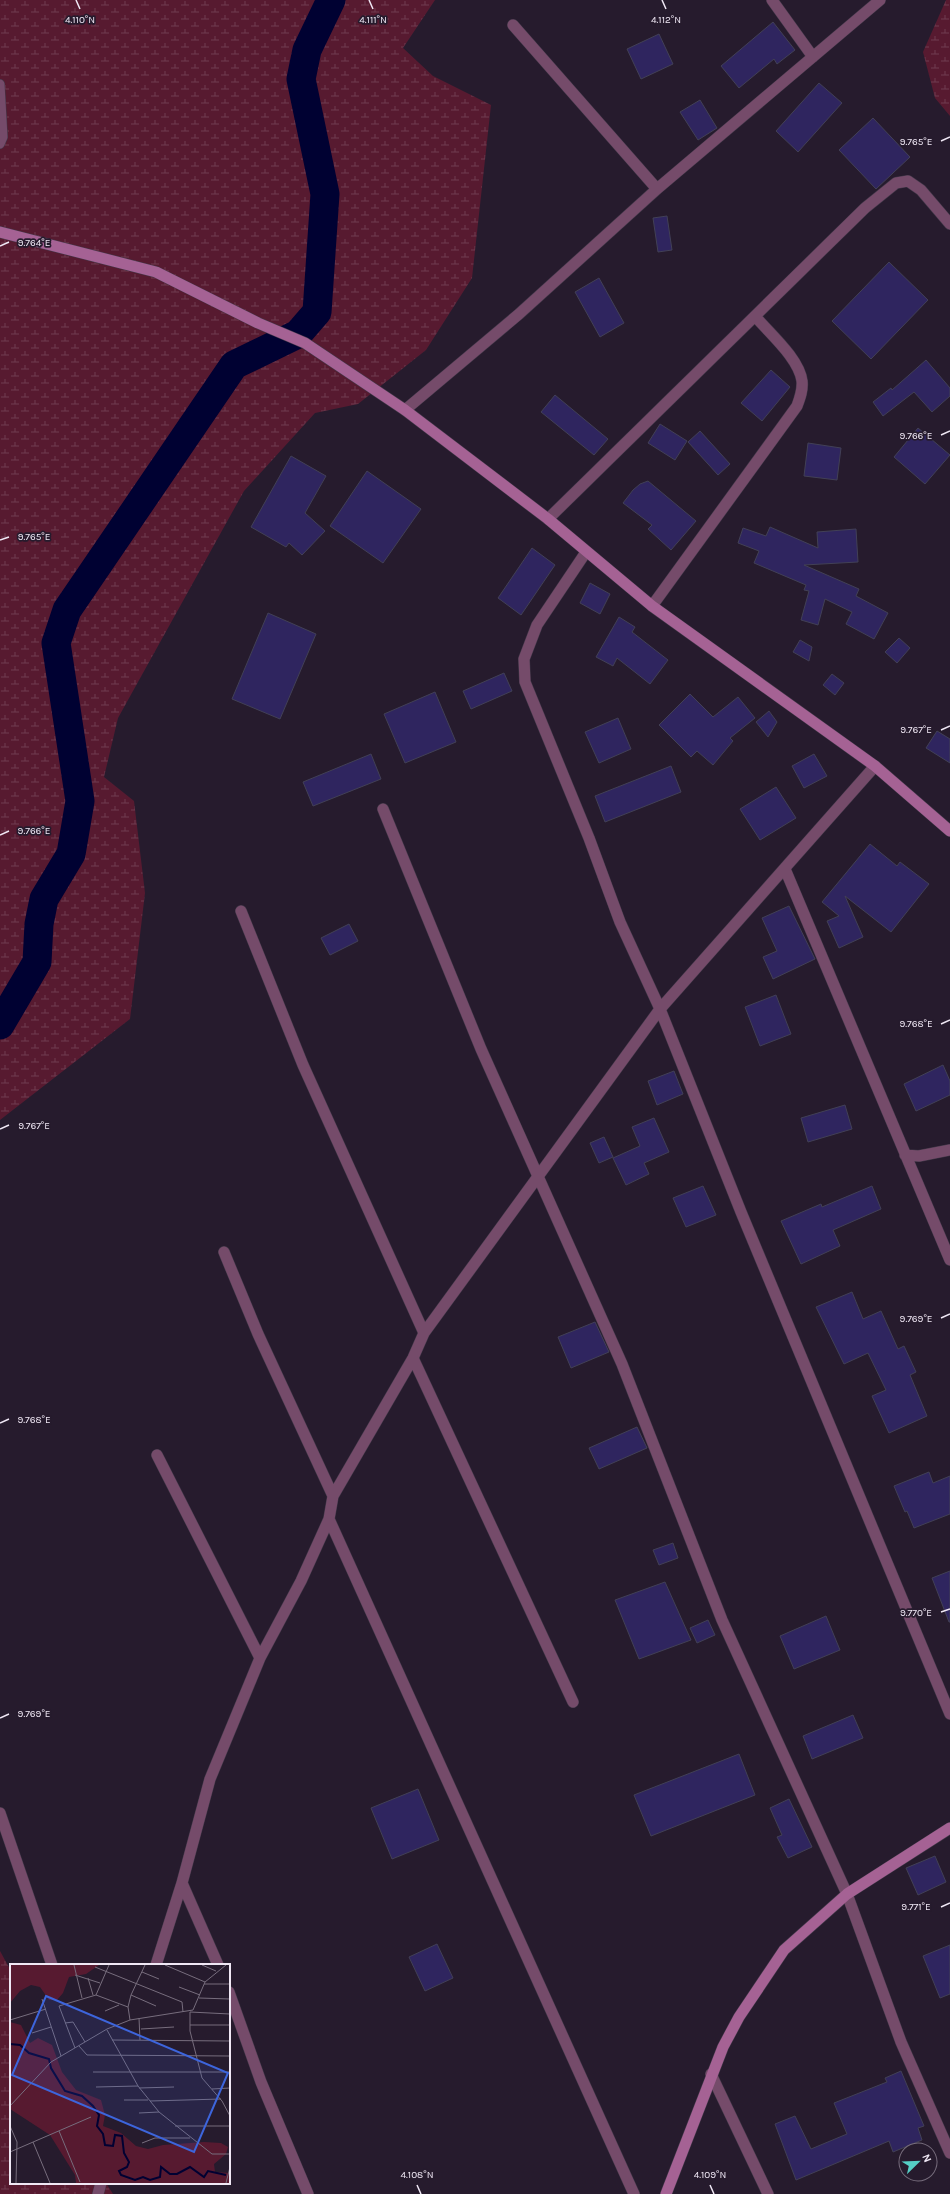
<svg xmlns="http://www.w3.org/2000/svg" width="950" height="2194" viewBox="0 0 950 2194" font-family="Karla,sans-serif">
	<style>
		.wetland { fill: url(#wetland-marsh) }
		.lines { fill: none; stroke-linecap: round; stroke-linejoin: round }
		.river { stroke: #000132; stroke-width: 29 }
		.building { fill: #2f255f; stroke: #424056 }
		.service-casing { stroke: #423849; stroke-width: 10 }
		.minor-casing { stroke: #423849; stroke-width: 12 }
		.secondary-casing { stroke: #423849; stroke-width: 12 }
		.service { stroke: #754b6a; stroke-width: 9 }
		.minor { stroke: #754b6a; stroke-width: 11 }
		.secondary { stroke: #a56294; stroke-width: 11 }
		.ticks { fill: none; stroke: #f0e8f5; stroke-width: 1.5 }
		.inset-river { fill: none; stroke: #000132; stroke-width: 2 }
		.inset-road { fill: none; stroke: #776d7d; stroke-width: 1 }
		.view { fill: #3d65dc; fill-opacity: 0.15; stroke: #3d65dc; stroke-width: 2 }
		.inset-edge { fill: none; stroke: #f0e8f5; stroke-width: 2 }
		.ticks-label { font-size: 10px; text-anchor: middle; fill: #f0e8f5; stroke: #261b2d; stroke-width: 3.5; stroke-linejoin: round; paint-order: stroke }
	</style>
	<defs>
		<pattern id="wetland-marsh" width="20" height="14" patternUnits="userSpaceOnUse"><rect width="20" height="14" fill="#571a30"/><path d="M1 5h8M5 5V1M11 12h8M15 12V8" fill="none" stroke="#6f3b4f"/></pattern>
	</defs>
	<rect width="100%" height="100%" fill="#261b2d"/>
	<path class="wetland" d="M0,0H435L403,48L433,76L491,105L472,278L426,350L358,404L315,413L244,491L118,718L104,777L134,801L145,893L130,1019L0,1120Z
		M946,0H950V116L935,98L923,52Z
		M0,1951L11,1971V2183H106L113,2194H0Z"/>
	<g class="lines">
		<path class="river" d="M0,1025L37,962L39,924L44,899L71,854L80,801L56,643L67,610L234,365L298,334L317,312L325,194L301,79L307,50L331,0"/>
	</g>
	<path class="building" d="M773,22L795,50L777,64L774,59L739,88L721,66Z
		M659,34L673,64L641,79L627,49Z
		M819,83L842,103L798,152L776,131Z
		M700,100L717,128L698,140L680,112Z
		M873,118L910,157L876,189L839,150Z
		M667,216L672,250L658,252L653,218Z
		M889,262L928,300L871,359L832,321Z
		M599,278L624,323L600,337L575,292Z
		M926,360L950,388V396L932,412L914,392L883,416L873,402L891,388L892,390Z
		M771,370L790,387L762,421L741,403Z
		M555,395L608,439L594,455L541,412Z
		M660,424L687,441L675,460L648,443Z
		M918,428L950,455L925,484L894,457Z
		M700,431L730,464L718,475L688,442Z
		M808,443L841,448L837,480L804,476Z
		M291,456L326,476L305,513L325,531L302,555L289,543L286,547L251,527Z
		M367,471L421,509L383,563L330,526Z
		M648,481L696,521L671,550L648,529L652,525L623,503L633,490L640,484Z
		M770,527L818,548L817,532L856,529L858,562L804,565L859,589L856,596L888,613L874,639L846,624L852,612L825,599L818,625L801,620L809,591L804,590L806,585L754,563L759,551L738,543L743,528L766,536Z
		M532,548L555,565L521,615L498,598Z
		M590,583L610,594L600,614L580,603Z
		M268,613L316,634L280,719L232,699Z
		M619,617L635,627L632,632L668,660L650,684L617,658L613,666L596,657Z
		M899,638L910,648L897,663L885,652Z
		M800,640L812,647L809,661L793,652Z
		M504,673L512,691L471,709L463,691Z
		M832,674L844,683L835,695L823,685Z
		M435,692L456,742L405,763L384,714Z
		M690,694L713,717L738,697L755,718L730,738L733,741L713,765L697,751L691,757L659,725Z
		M769,711L777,722L768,737L756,722Z
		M618,718L631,749L599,763L585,732Z
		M937,731L950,739V763L926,748Z
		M371,754L381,779L313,806L303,782Z
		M814,754L827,776L804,788L792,766Z
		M671,766L681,792L605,822L595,796Z
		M776,787L796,818L760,840L740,809Z
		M870,844L897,866L900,862L929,884L891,932L845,896L863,937L839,948L827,921L839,916L822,902Z
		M789,906L815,959L773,979L763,957L777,951L762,918Z
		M349,924L358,941L330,955L321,938Z
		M776,995L791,1034L760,1046L745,1007Z
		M943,1065L950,1081V1095L916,1111L904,1084Z
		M674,1071L683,1094L657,1105L648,1081Z
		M845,1105L852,1129L808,1142L801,1118Z
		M654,1118L669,1152L644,1163L649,1174L626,1185L613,1158L640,1146L632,1127Z
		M604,1137L613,1157L599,1163L590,1143Z
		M703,1186L716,1215L686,1227L673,1198Z
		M872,1186L881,1209L833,1230L840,1246L801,1264L781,1221L821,1204L822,1207Z
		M852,1292L863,1319L881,1311L898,1349L904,1346L916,1372L910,1375L927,1416L889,1433L872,1396L886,1390L868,1353L844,1364L816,1307Z
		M595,1322L609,1352L571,1368L558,1337Z
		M637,1427L647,1448L599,1469L589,1448Z
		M929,1472L933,1483L950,1476V1514L914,1528L907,1511L905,1512L894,1486Z
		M673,1543L678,1558L659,1565L653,1550Z
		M950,1571V1622H949L932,1578Z
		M665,1582L691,1640L639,1659L615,1600Z
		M826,1616L840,1650L794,1669L780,1636Z
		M708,1620L715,1635L697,1643L690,1628Z
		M853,1715L863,1738L812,1759L803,1736Z
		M739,1754L755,1795L651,1836L634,1795Z
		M418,1789L439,1840L392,1859L371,1808Z
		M789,1799L812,1847L788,1858L777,1837L782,1835L770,1808Z
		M935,1856L946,1882L918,1895L906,1868Z
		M437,1944L453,1978L425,1991L409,1957Z
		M950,1945V1994L940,1998L923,1956Z
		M901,2071L924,2126L918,2128L922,2140L893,2152L889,2141L796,2180L775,2124L795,2116L811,2149L847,2134L834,2103L887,2082L885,2078Z"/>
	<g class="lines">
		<defs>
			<path id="service" d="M0,84L3,137L0,144"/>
			<path id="minor" d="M772,0L813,57
				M513,25L657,189
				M405,410L519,314L657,189L880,0
				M548,519L865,208L896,183L908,181L921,190L950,224
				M586,552L537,625L524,659L525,682L589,838L620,922L660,1009L741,1212L950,1714
				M652,606L797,406C800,398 803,390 802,381C799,358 769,333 755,316
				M383,809L481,1049L622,1364L722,1620L847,1894L901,2042L950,2153
				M785,869L950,1260
				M241,911L303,1065L424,1333
				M905,1155L919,1156L950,1150
				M224,1252L258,1334L333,1496
				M413,1358L573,1702
				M157,1455L260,1658
				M329,1519L634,2194
				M0,1813L52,1965
				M182,1883L218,1965
				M156,1965L182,1883L210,1779L260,1658L301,1581L329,1519L333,1496L413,1358L424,1333L660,1009L875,766
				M229,1992L261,2082L308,2194
				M711,2074L768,2194
				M98,2194L101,2183"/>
			<path id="secondary" d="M0,232L156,272L258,323L305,343L405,410L548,519L652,606L875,766L950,831
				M666,2194L723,2047L739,2017L784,1950L847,1894L950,1828"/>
		</defs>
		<use href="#service" class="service-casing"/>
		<use href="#minor" class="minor-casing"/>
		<use href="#secondary" class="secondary-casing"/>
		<use href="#service" class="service"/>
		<use href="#minor" class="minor"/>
		<use href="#secondary" class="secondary"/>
	</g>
	<path class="ticks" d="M76,0L80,9M369,0L373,9M662,0L666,9M941,141L950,137M0,246L9,242M941,435L950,431M0,540L9,537M941,730L950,726M0,835L9,831M941,1024L950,1020M0,1129L9,1125M941,1318L950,1314M0,1423L9,1419M941,1612L950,1609M0,1718L9,1714M941,1907L950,1903M417,2185L421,2194M710,2185L714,2194"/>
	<g transform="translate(10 1964)">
		<rect width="220" height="220" fill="#261b2d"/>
		<path d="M0,1H89L76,10L59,13L53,29L47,36H39L30,23L21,21L10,27L0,39ZM0,58L11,61L20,79L28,74L42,81L52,108L66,126L91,136L95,151L93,162L111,169L126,182L138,185L153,181L194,178L211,179L218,183L216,190L204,200L205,208L220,209V219H66L65,211L40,171L0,145Z" fill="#571a30"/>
		<path class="inset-river" d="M0,80L10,81L19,89L39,95L41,104L55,127L72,132L83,142L89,151L87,162L93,170L95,181L103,182L105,171L112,172L114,189L119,198L117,203L109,207L111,211L125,216L133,213L140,216L150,213L151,203L160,210H167L180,203L194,213L198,207L216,211"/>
		<path class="inset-road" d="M64,1L72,34M155,1L195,18M192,1L206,7M85,3L172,38L173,48M132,8L149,15M65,11L90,19M78,14L83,31M194,20H220M169,23L190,31M86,31L99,1M121,31L146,42M189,34L220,35M32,35L51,92M95,47L109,41M180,48L220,50M180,48V67L192,114L212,137L220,152M129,54L130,76M0,56L36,45M120,56L118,43L121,31L135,1M55,59L63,58L75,78M180,61H220M131,65L164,63M97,66L128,122L149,148L202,190H220M22,69L41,63M102,76L220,77M69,82L77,91L220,92M65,84L49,42L86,31L118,43M83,108H220M86,123L128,122M129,124L164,123M202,125L220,124M114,136H138M140,137L211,135M0,142L41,98L97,65L120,56L183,46L195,18L216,1M129,149L149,148M0,162L7,178L6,219M165,162H220M49,167L70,218M23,178L40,219M132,179L145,174H180M0,188L81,153M216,219L220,203"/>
		<path class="view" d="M36,32L218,109L184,188L2,111Z"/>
		<rect width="220" height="220" class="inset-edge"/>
	</g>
	<g class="ticks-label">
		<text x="80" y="23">4.110°N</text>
		<text x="373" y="23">4.111°N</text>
		<text x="666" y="23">4.112°N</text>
		<text x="916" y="145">9.765°E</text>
		<text x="34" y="246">9.764°E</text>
		<text x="916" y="439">9.766°E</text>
		<text x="34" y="540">9.765°E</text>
		<text x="916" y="733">9.767°E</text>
		<text x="34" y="834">9.766°E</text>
		<text x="916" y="1027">9.768°E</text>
		<text x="34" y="1129">9.767°E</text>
		<text x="916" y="1322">9.769°E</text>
		<text x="34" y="1423">9.768°E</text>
		<text x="916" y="1616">9.770°E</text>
		<text x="34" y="1717">9.769°E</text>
		<text x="916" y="1910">9.771°E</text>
		<text x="417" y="2178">4.108°N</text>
		<text x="710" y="2178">4.109°N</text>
	</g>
	<g transform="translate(918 2162) rotate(67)"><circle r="19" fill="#261b2d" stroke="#776d7d"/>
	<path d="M0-3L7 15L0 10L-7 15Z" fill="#55cec5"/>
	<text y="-6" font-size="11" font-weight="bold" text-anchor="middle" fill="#f0e8f5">N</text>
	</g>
</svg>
